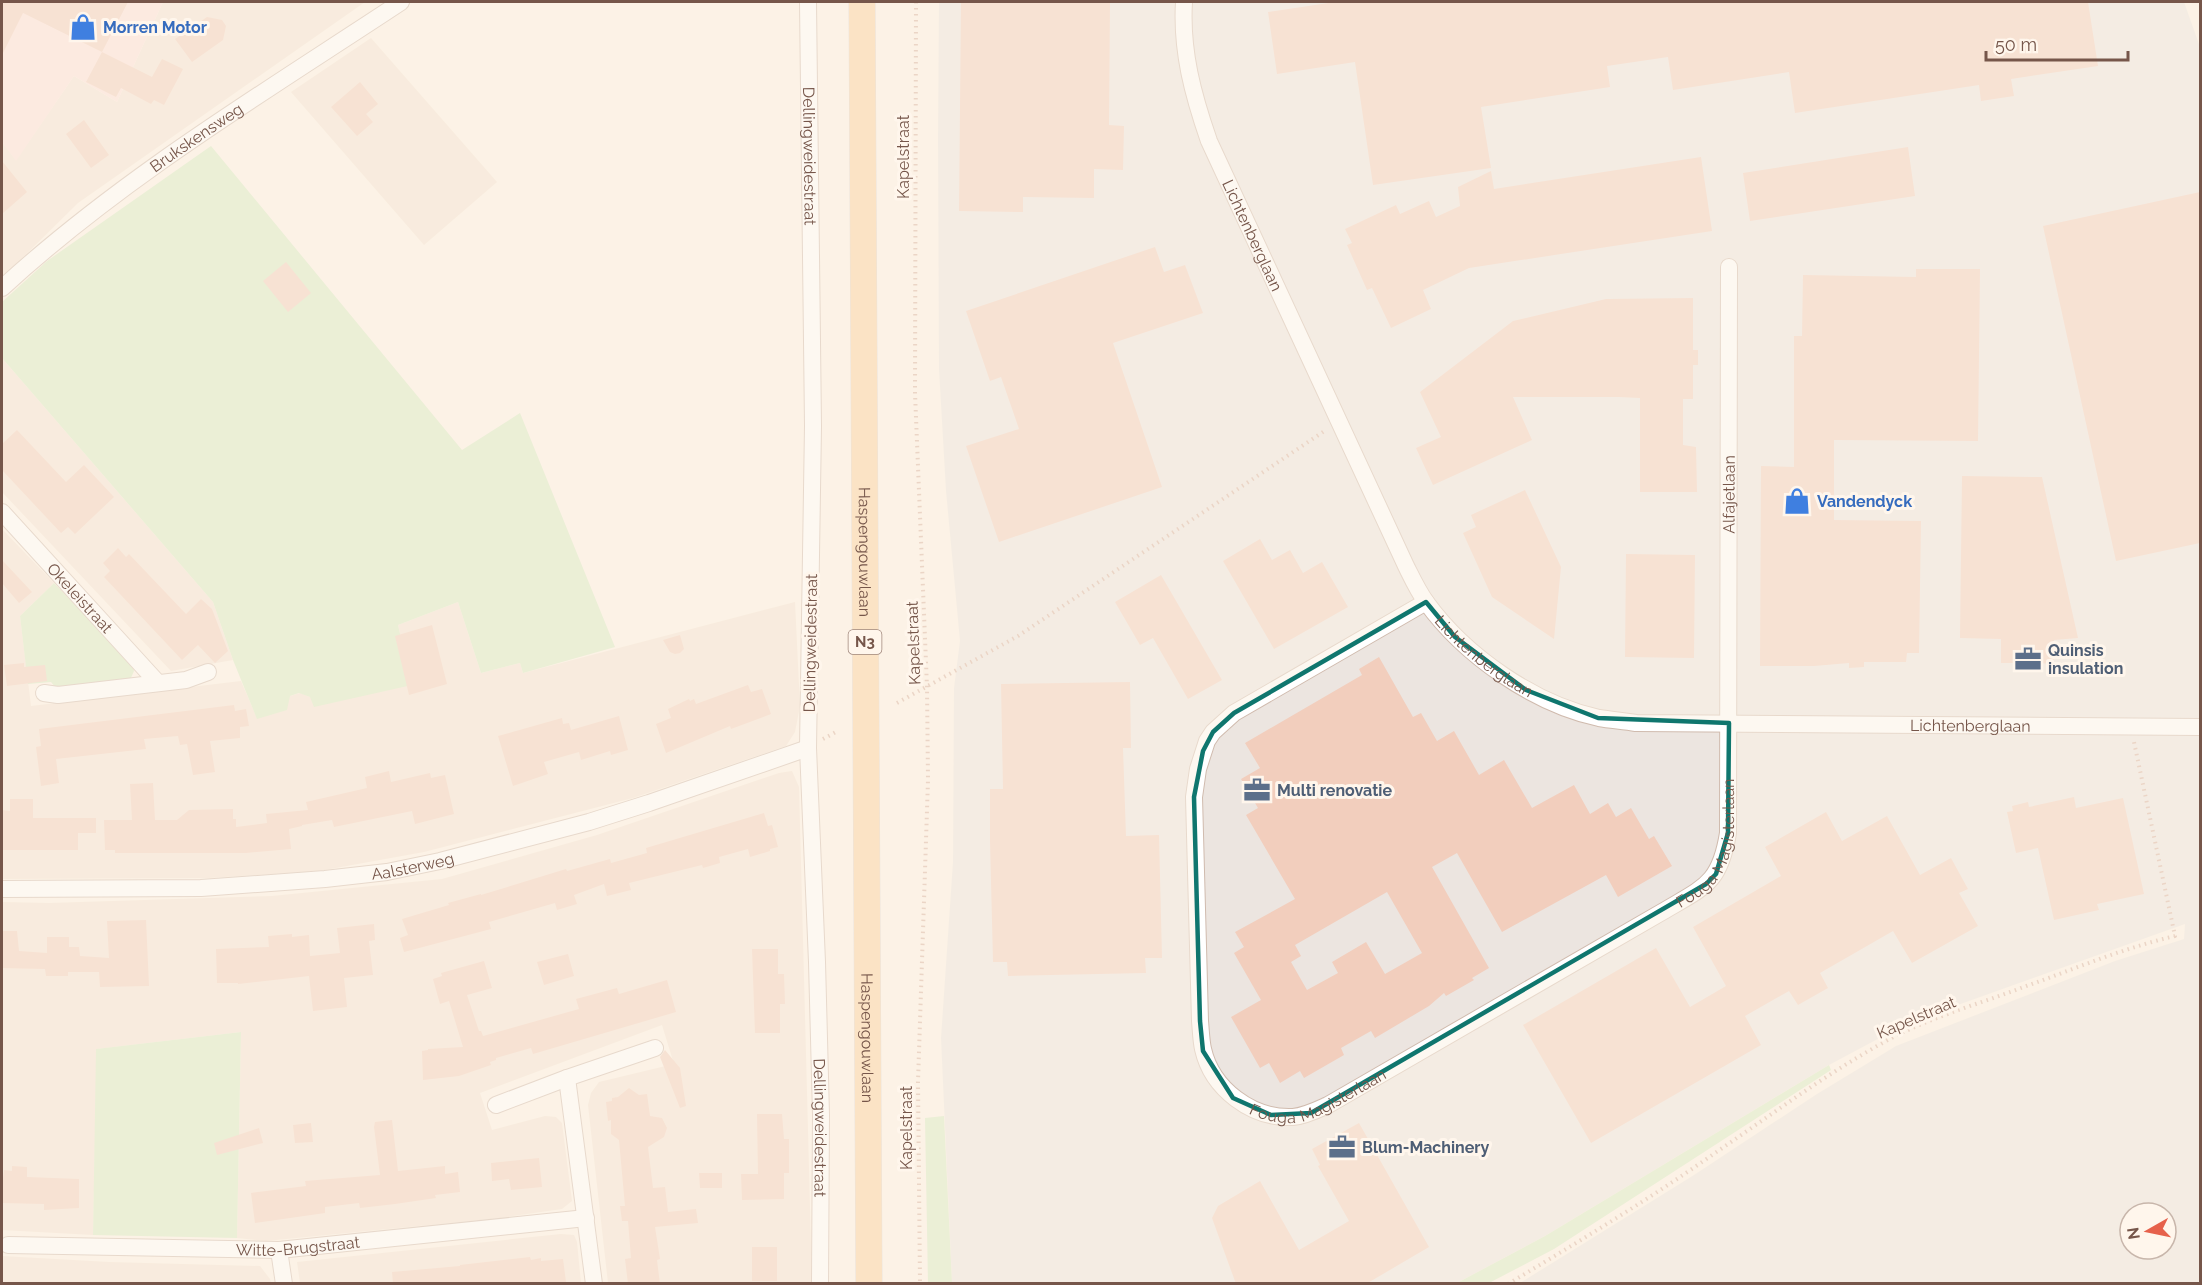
<svg xmlns="http://www.w3.org/2000/svg" width="2202" height="1285" viewBox="0 0 2202 1285" font-family="Raleway,sans-serif">
	<style>
		.residential { fill: #f4e3d4 }
		.commercial { fill: #fde1da }
		.industrial { fill: #ece5e0; fill-rule: evenodd }
		.green { fill: #d7eac4 }
		.building { fill: #f2cebd; fill-rule: evenodd }
		.lines { fill: none; stroke-linecap: round; stroke-linejoin: round }
		.street-casing { stroke: #d0bbae; stroke-width: 18 }
		.primary-casing { stroke: #d9d0cc; stroke-width: 27 }
		.path { stroke: #d7b1a0; stroke-width: 4; stroke-dasharray: 1.5 4.5; stroke-linecap: butt }
		.street { stroke: #fff; stroke-width: 16 }
		.primary { stroke: #fbd19e; stroke-width: 26 }
		.marked { fill: none; stroke: #0f766e; stroke-width: 4.5; stroke-linejoin: round }
		.labels { text-anchor: middle; stroke-width: 6; stroke-linejoin: round; paint-order: stroke }
		.shield { fill: #fff6ec; stroke: #9f867b; stroke-width: 1.5 }
		.shield-label { font-size: 15px; font-weight: bold; fill: #76564a }
		.shop-label { font-size: 16px; font-weight: bold; fill: #366cbe; stroke: #fff6ec; text-anchor: start }
		.street-label { font-size: 16px; fill: #76564a; stroke: #fff6ec }
		.service-label { font-size: 16px; font-weight: bold; fill: #4e5e75; stroke: #fff6ec; text-anchor: start }
	</style>
	<rect width="100%" height="100%" fill="#fcf2e6"/>
	<path class="residential" d="M163,2H365L78,203L2,278V142L16,160L74,76L117,102Z
		M371,38L497,182L424,245L291,92Z
		M2,358L213,602L233,660L171,671L2,492Z
		M2,529L54,583L20,616L31,706L241,681L257,718L290,696L300,693L310,697L412,685L398,625L458,602L481,673L520,663L523,673L795,602L800,706L795,732L786,746L633,798L424,852L319,871L209,878L2,879Z
		M792,771L799,787L812,1283H608L588,1105L591,1093L599,1082L674,1064L662,1025L480,1093L492,1130L545,1116L556,1117L562,1123L572,1201L562,1209L500,1218L266,1241L237,1238L241,1032L97,1049L93,1235L2,1230V902L49,903L272,896L442,879L597,835L779,773Z
		M561,1234L574,1235L577,1242L581,1283H300L297,1262Z
		M2,1256L109,1262L260,1266L270,1279L271,1283H2Z"/>
	<path class="commercial" d="M2,2H163L117,102L74,76L16,161L2,142Z"/>
	<path class="industrial" d="M939,2H2184L2200,47V1283H1520L1694,1175L1817,1094L1896,1046L2115,961L2184,939L2185,924L1941,1011L1889,1033L1829,1065L1545,1236L1457,1283H952L941,1038L953,862L954,688L960,641L946,491L939,369L938,138ZM2130,1213H2166V1249H2130Z"/>
	<path class="green" d="M211,146L462,450L520,413L615,647L523,673L520,663L481,673L458,602L398,625L412,685L314,707L310,697L299,693L290,696L287,710L257,719L233,660L213,602L2,358V302L47,261Z
		M54,583L132,664L134,671L130,680L57,689L51,682L28,684L20,616Z
		M241,1032L237,1238L93,1235L96,1049Z
		M1829,1065L1831,1070L1554,1249L1489,1283H1457L1545,1236Z
		M944,1116L952,1283H928L925,1118Z"/>
	<path class="building" d="M2,2H128L102,52L23,13L2,55Z
		M961,2H1110L1109,125L1124,126L1123,170L1094,169V198L1023,197V212L959,211Z
		M1335,2H2088L2098,66L2011,79L2014,96L1981,101L1979,85L1795,113L1789,72L1673,90L1668,57L1607,66L1610,87L1481,107L1491,168L1373,185L1355,62L1277,74L1268,12Z
		M207,17L222,20L226,26L223,40L192,62L175,39Z
		M102,52L152,77L162,59L183,69L164,105L154,100L151,104L121,88L116,97L86,82Z
		M360,82L378,104L366,114L373,122L357,136L331,107Z
		M84,120L109,155L91,168L66,134Z
		M1908,147L1915,196L1750,221L1743,173Z
		M1701,157L1712,231L1469,268L1423,290L1431,309L1391,328L1372,288L1367,290L1347,245L1352,243L1345,229L1396,205L1400,214L1429,201L1436,217L1460,206L1458,187L1491,171L1494,189Z
		M2,161L27,192L2,214Z
		M2200,192V543L2116,561L2043,226Z
		M1155,247L1164,272L1185,265L1203,313L1113,343L1162,487L999,542L966,446L1019,429L1001,377L990,381L966,311Z
		M286,262L311,293L288,312L263,281Z
		M1916,269H1980L1978,441L1834,440V520L1921,521L1919,653H1907L1906,662H1864V667L1849,668V663L1814,666H1760L1761,466L1794,467V336H1802L1803,275L1916,277Z
		M1693,298V350H1698V365H1693V399H1683V445L1696,447L1697,492H1640V398L1619,397H1513L1532,440L1433,485L1416,448L1441,437L1420,392L1513,321L1606,299Z
		M17,430L66,482L84,465L114,497L75,534L68,527L61,533L2,470V444Z
		M1962,476L2042,477L2078,638L2054,640V664L2037,663V668L2019,667V663H2001V639L1960,638Z
		M1525,490L1561,567L1554,639L1492,597L1463,533L1476,527L1471,515Z
		M1260,539L1272,560L1290,550L1303,573L1322,562L1348,607L1274,649L1223,561Z
		M118,548L126,557L129,554L186,614L201,599L212,609L228,651L215,663L198,645L182,660L104,577L110,571L103,563Z
		M1626,554L1695,555L1694,658L1625,657Z
		M2,560L32,592L19,603L2,583Z
		M1161,575L1222,680L1188,699L1153,638L1140,645L1115,602Z
		M432,625L447,684L409,695L395,636Z
		M680,635L684,649L680,653L675,654L670,652L663,640Z
		M1379,657L1413,717L1421,713L1437,741L1454,731L1479,775L1504,760L1532,808L1574,785L1590,814L1608,803L1616,817L1631,808L1649,839L1654,836L1672,866L1618,897L1606,875L1502,932L1457,853L1432,867L1489,968L1472,978L1474,980L1446,996L1444,993L1429,1006L1375,1038L1371,1031L1341,1048L1344,1055L1304,1078L1300,1071L1280,1083L1269,1063L1260,1068L1231,1017L1261,1000L1234,953L1244,947L1235,932L1295,899L1246,815L1258,808L1241,779L1260,768L1245,743L1362,675L1359,669ZM1387,892L1422,953L1385,974L1366,942L1332,962L1338,973L1307,990L1291,962L1301,956L1295,945Z
		M24,663V667L45,665L47,681L7,686L4,665Z
		M1130,682L1131,748H1123L1126,836L1159,835L1162,958H1145L1146,973L1008,976L1007,962H993L990,841V789H1003L1001,684Z
		M748,685L751,692L762,689L771,714L731,729L730,726L666,753L656,724L671,718L668,709L689,699L690,701L694,699L696,704Z
		M234,705L235,711L246,709L249,726L240,727V738L210,741L215,772L193,775L187,744L180,745L178,736L144,739L146,749L56,759L59,783L41,786L36,747L41,746L39,729Z
		M619,716L628,750L611,755L610,751L581,760L579,752L544,762L548,774L513,786L498,736L562,718L563,724L569,723L571,730Z
		M389,771L391,782L430,773L431,778L445,775L454,814L415,824L412,811L334,827L332,820L302,825V826L289,829L291,849L246,853H115V850H105L104,820H132L130,784L153,783L155,820H177L189,810L233,809V819H236V827L267,823L266,814L308,810L306,802L367,788L365,777Z
		M2074,797L2076,808L2123,798L2144,894L2097,904L2099,910L2054,920L2038,848L2016,853L2007,812L2013,811L2012,806L2028,802L2029,807Z
		M10,799H33V818H96V833H78V850H2V810L10,811Z
		M1826,812L1842,841L1887,816L1920,875L1951,858L1968,889L1959,893L1978,926L1912,963L1893,931L1820,973L1828,988L1798,1005L1789,991L1745,1016L1761,1045L1591,1143L1523,1025L1656,948L1690,1007L1726,986L1693,927L1781,876L1765,847Z
		M764,813L768,826L772,825L778,847L770,849V851L750,857L748,849L719,857L720,863L703,868L702,865L629,883L631,890L607,896L604,884L574,895L577,904L557,910L555,903L489,922L491,929L404,952L400,938L408,935L402,919L449,905L448,903L481,894V895L566,869L567,871L610,859L611,863L647,853L646,848Z
		M146,920L149,986L100,987L99,972H68V976H46L45,969L2,968V931H17L19,951L47,953V937H69V947H79L80,956L109,958L107,921Z
		M374,924L375,940L369,941L373,975L344,978L347,1007L313,1011L309,976L238,984V983H217L216,949L269,947L268,936L292,934V937L309,935L310,956L340,953L337,928Z
		M752,949H778V974H784L785,1004H780V1033H755Z
		M568,954L574,976L544,985L537,962Z
		M484,961L492,988L467,995L479,1031H481L483,1036L579,1009L576,999L617,988L619,994L667,980L676,1012L533,1054L531,1048L496,1058V1060L490,1062L491,1065L459,1076L423,1080L422,1051L428,1050V1049L463,1047L449,1001L440,1004L433,979L442,976L441,973Z
		M665,1050L680,1068L686,1106L680,1108L660,1057Z
		M629,1088L639,1095L647,1094L650,1116L662,1118L667,1128L664,1137L648,1147L653,1188L665,1187L668,1212L696,1209L698,1223L655,1227L660,1259L657,1260L660,1284H628L625,1259L631,1258L628,1221H622L620,1206H625L619,1140L611,1134V1120L608,1121L606,1102L612,1101V1098L618,1097Z
		M757,1114H782L784,1139H789V1173H784V1199L742,1200L741,1174H758Z
		M392,1120L398,1171L445,1166V1174L458,1172L460,1192L435,1195L436,1198L395,1204L360,1208L359,1203L325,1207V1213L255,1223L251,1193L306,1186L305,1181L380,1175L374,1127L375,1122Z
		M311,1123L313,1142L295,1143L293,1125Z
		M1359,1123L1429,1247L1366,1284H1236L1212,1218L1218,1206L1260,1181L1299,1250L1349,1221L1318,1166L1320,1165L1312,1149Z
		M259,1128L263,1143L217,1155L214,1143Z
		M539,1158L542,1187L511,1190L509,1179L492,1181L491,1163Z
		M12,1166L27,1167V1177L79,1179V1208L44,1210V1204L2,1203V1178H3L4,1170L12,1171Z
		M699,1173H722V1188H700Z
		M752,1247H777V1281H752Z
		M530,1257L531,1260L541,1258V1261L563,1259L566,1282L393,1284L392,1272L460,1266V1265Z"/>
	<g class="lines">
		<defs>
			<g id="street">
				<path id="s1" d="M808,2L813,426L808,748L817,962L821,1115L820,1284"/>
				<path id="s2" d="M1184,2C1181,51 1193,95 1209,141L1406,566C1412,578 1418,591 1426,602C1465,656 1534,704 1599,718C1611,720 1624,721 1636,723L2200,727"/>
				<path id="s3" d="M2,288C123,177 265,92 401,2"/>
				<path id="s4" d="M2,512L158,683"/>
				<path id="s5" d="M1426,602L1234,713L1213,732L1207,741L1198,769L1194,797L1200,1021C1201,1031 1201,1040 1203,1049C1212,1089 1252,1119 1293,1117C1305,1116 1317,1110 1328,1105L1662,912C1704,887 1720,884 1728,833L1729,267"/>
				<path d="M44,693L58,695L186,680L208,672"/>
				<path id="s6" d="M2,889L201,888L325,879L387,872L440,861L589,822L649,803L808,748"/>
				<path d="M567,1078L594,1284"/>
				<path d="M496,1105L567,1078L655,1048"/>
				<path id="s7" d="M8,1245L279,1250L586,1218"/>
				<path d="M279,1250L284,1284"/>
			</g>
			<g id="primary">
				<path id="s8" d="M862,2L869,1284"/>
			</g>
		</defs>
		<use href="#street" class="street-casing"/>
		<use href="#primary" class="primary-casing"/>
		<path class="path" d="M916,2L915,393L927,687L928,780L918,1082L920,1284
			M897,703L1018,636L1326,430
			M823,739L836,732
			M1508,1284C1578,1242 1648,1200 1715,1153C1771,1115 1826,1074 1886,1041C1928,1018 1976,1005 2021,988C2072,970 2123,948 2175,936L2134,742"/>
		<use href="#street" class="street"/>
		<use href="#primary" class="primary"/>
	</g>
	<path d="M0 0H2202V1285H0ZM1426,602L1455,637L1526,690L1598,718L1729,723L1728,833L1716,874L1706,884L1311,1113L1271,1115L1233,1098L1203,1051L1200,1021L1194,797L1203,751L1213,732L1234,713Z" fill="#fcf2e6" fill-opacity=".55" fill-rule="evenodd"/>
	<path class="marked" d="M1426,602L1455,637L1526,690L1598,718L1729,723L1728,833L1716,874L1706,884L1311,1113L1271,1115L1233,1098L1203,1051L1200,1021L1194,797L1203,751L1213,732L1234,713Z"/>
	<defs>
		<symbol id="shop-bare" viewBox="-9 -9 18 18"><path d="M-5-2.5h2.3a2.7 3.5 0 0 1 5.4 0H5L5.5 6h-11ZM-1.5-2.5h3a1.5 2.3 0 0 0-3 0Z" fill="#3f7fe0" stroke="#fff6ec" stroke-width="2.5" paint-order="stroke"/></symbol>
		<symbol id="office-bare" viewBox="-9 -9 18 18"><path d="M-6-3h4V-5.5h4V-3h4V5H-6ZM-1-4.5V-3h2v-1.5ZM-6 0V1H6V0Z" fill="#5c6f8a" stroke="#fff6ec" stroke-width="2.5" paint-order="stroke"/></symbol>
	</defs>
	<g fill-rule="evenodd">
		<use href="#shop-bare" x="64" y="8" width="38" height="38"/>
		<use href="#shop-bare" x="1778" y="482" width="38" height="38"/>
		<use href="#office-bare" x="2009" y="640" width="38" height="38"/>
		<use href="#office-bare" x="1238" y="771" width="38" height="38"/>
		<use href="#office-bare" x="1323" y="1128" width="38" height="38"/>
	</g>
	<g class="labels">
		<rect class="shield" x="848.5" y="630" width="33" height="24" rx="4.5"/>
		<g class="shield-label">
			<text x="865" y="647">N3</text>
		</g>
		<g class="shop-label">
			<text x="103" y="33">Morren Motor</text>
			<text x="1817" y="507">Vandendyck</text>
		</g>
		<g class="street-label">
			<text dy="6" stroke="none"><textPath href="#s3" startOffset="246">Brukskensweg</textPath></text>
			<text dy="6" stroke="none"><textPath href="#s1" startOffset="154">Dellingweidestraat</textPath></text>
			<text transform="translate(903 157) rotate(-90)" y="6">Kapelstraat</text>
			<text dy="6" stroke="none"><textPath href="#s2" startOffset="246">Lichtenberglaan</textPath></text>
			<text dy="6" stroke="none"><textPath href="#s5" startOffset="1563">Alfajetlaan</textPath></text>
			<text dy="6" stroke="none"><textPath href="#s8" startOffset="550">Haspengouwlaan</textPath></text>
			<text dy="6" stroke="none"><textPath href="#s4" startOffset="116">Okeleistraat</textPath></text>
			<text transform="translate(810 643) rotate(-89)" y="6">Dellingweidestraat</text>
			<text transform="translate(913 643) rotate(-92)" y="6">Kapelstraat</text>
			<text dy="6" stroke="none"><textPath href="#s2" startOffset="732">Lichtenberglaan</textPath></text>
			<text dy="6" stroke="none"><textPath href="#s2" startOffset="1236">Lichtenberglaan</textPath></text>
			<text dy="6" stroke="none"><textPath href="#s5" startOffset="1206">Fouga Magisterlaan</textPath></text>
			<text dy="6" stroke="none"><textPath href="#s6" startOffset="412">Aalsterweg</textPath></text>
			<text transform="translate(1916 1017) rotate(-23)" y="6">Kapelstraat</text>
			<text dy="6" stroke="none"><textPath href="#s8" startOffset="1036">Haspengouwlaan</textPath></text>
			<text dy="6" stroke="none"><textPath href="#s5" startOffset="722">Fouga Magisterlaan</textPath></text>
			<text dy="6" stroke="none"><textPath href="#s1" startOffset="1126">Dellingweidestraat</textPath></text>
			<text transform="translate(906 1128) rotate(-90)" y="6">Kapelstraat</text>
			<text dy="6" stroke="none"><textPath href="#s7" startOffset="290">Witte-Brugstraat</textPath></text>
		</g>
		<g class="service-label">
			<text x="2048" y="656">Quinsis<tspan x="2048" dy="18">insulation</tspan></text>
			<text x="1277" y="796">Multi renovatie</text>
			<text x="1362" y="1153">Blum-Machinery</text>
		</g>
	</g>
	<rect width="2202" height="1285" fill="none" stroke="#76564a" stroke-width="6"/>
	<g transform="translate(2148 1231) rotate(261)"><circle r="28" fill="#fff6ec" stroke="#c8b6ab" stroke-width="1.5"/>
	<path d="M0-4.5L10 22L0 15L-10 22Z" fill="#e6614b"/>
	<text y="-9" font-size="16" font-weight="bold" text-anchor="middle" fill="#76564a">N</text>
	</g>
	<path d="M1986 51v9h142v-9" fill="none" stroke="#76564a" stroke-width="3"/>
	<text x="1995" y="51" font-size="18" fill="#76564a" stroke="#fff6ec" stroke-width="4.5" paint-order="stroke">50 m</text>
</svg>
